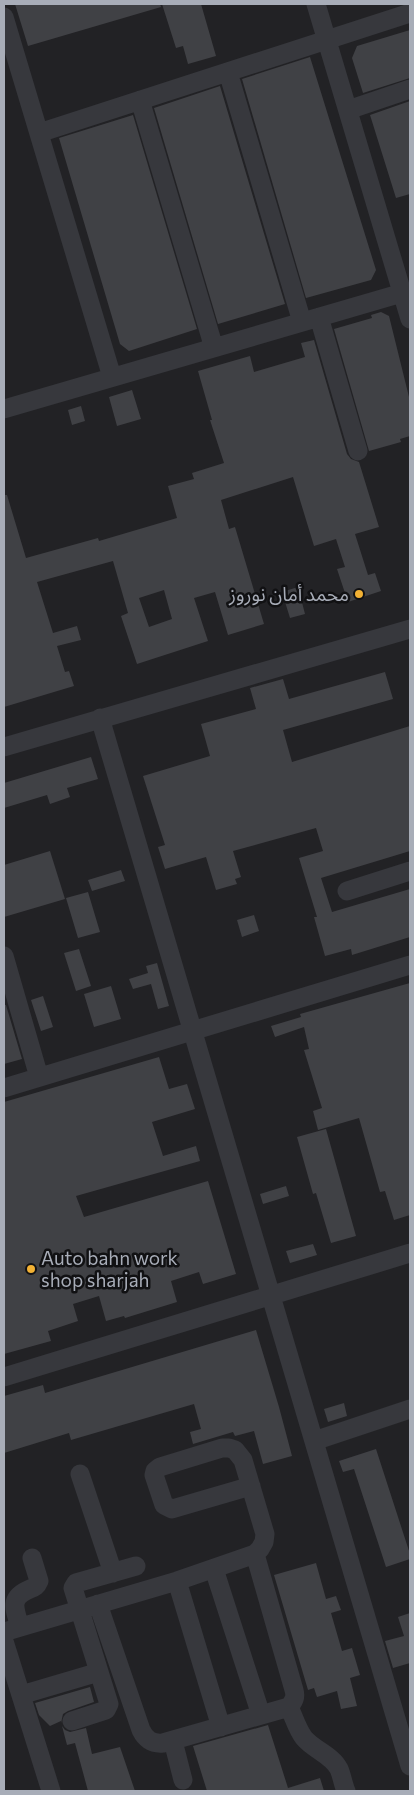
<svg xmlns="http://www.w3.org/2000/svg" width="414" height="1795" viewBox="0 0 414 1795" font-family="Commissioner,'Noto Sans Arabic',sans-serif">
	<style>
		.built { fill: #222225 }
		.building { fill: #404145; fill-rule: evenodd }
		.lines { fill: none; stroke-linecap: round; stroke-linejoin: round }
		.minor { stroke: #37383d; stroke-width: 19 }
		.poi-dot { fill: #f2b134; stroke: #111113; stroke-width: 2 }
		.labels { text-anchor: middle; stroke-width: 5; stroke-linejoin: round; paint-order: stroke }
		.poi-label { font-size: 19px; fill: #a8adb8; stroke: #111113; text-anchor: end }
	</style>
	<rect width="100%" height="100%" fill="#161618"/>
	<path class="built" d="M4,4H410V1791H4Z"/>
	<path class="building" d="M15,4H160L161,7L28,46Z
		M162,4H201L216,56L188,64L183,46L176,48Z
		M410,30V78L363,93L352,58L357,46Z
		M310,57L376,270L371,280L306,298L242,79Z
		M220,86L285,304L218,324L154,108Z
		M410,101V194L396,198L370,115Z
		M133,115L197,329L129,351L120,344L59,138Z
		M381,312L389,316L410,401V436L400,439L401,442L369,451L334,329L372,318L371,315Z
		M314,340L347,454L351,459L359,462L379,527L355,534L368,575L375,573L381,591L348,602L337,569L345,567L336,539L314,546L293,477L221,500L229,529L235,527L264,624L228,635L215,592L194,598L208,641L137,664L121,616L128,613L113,561L37,582L53,633L77,626L81,640L57,646L65,672L69,671L74,686L4,707V495H7L26,558L98,538L99,541L177,518L168,486L194,479L192,473L224,463L210,420H212L198,371L250,356L254,372L305,357L301,343ZM164,590L172,619L149,627L139,598Z
		M132,390L141,419L117,426L109,397Z
		M81,406L85,421L72,425L68,410Z
		M298,587L305,614L290,618L282,592Z
		M385,672L393,699L283,730L292,762L410,726V851L321,878L332,912L410,889V937L352,955L351,949L325,956L314,917H317L299,858L323,851L316,828L233,851L241,877L235,879L237,884L216,890L206,857L165,869L158,847L165,845L143,776L210,756L201,724L256,709L250,688L283,679L289,699Z
		M91,757L98,779L67,788L70,797L50,804L47,795L4,808V783Z
		M50,851L65,899L4,917V865Z
		M121,870L125,881L92,891L88,880Z
		M88,892L100,932L78,938L66,898Z
		M254,915L259,931L242,937L237,920Z
		M79,949L91,986L76,991L64,953Z
		M157,963L169,1006L158,1009L151,984L133,989L129,979L148,973L146,966Z
		M410,983V1215L394,1220L385,1191L380,1192L359,1118L318,1130L313,1111L322,1108L304,1050L309,1049L304,1027L275,1037L271,1026L301,1017L300,1014Z
		M111,986L121,1019L94,1027L84,994Z
		M43,996L53,1027L41,1031L31,1000Z
		M4,1005H6L22,1059L4,1064Z
		M159,1057L169,1089L187,1084L195,1109L152,1122L163,1156L196,1146L200,1161L76,1196L84,1217L208,1181L236,1274L203,1284L199,1272L171,1281L177,1302L125,1318L124,1316L106,1321L99,1296L73,1304L78,1321L48,1331L51,1341L4,1354V1102Z
		M326,1129L356,1236L331,1243L316,1193L313,1194L297,1137Z
		M286,1186L289,1196L263,1204L260,1194Z
		M313,1244L317,1255L290,1263L286,1251Z
		M256,1330L279,1407L292,1456L263,1464L254,1431L235,1436L233,1432L193,1444L190,1432L201,1429L194,1404L71,1440L69,1433L4,1453V1396L43,1385L45,1393Z
		M344,1403L347,1416L328,1422L324,1409Z
		M376,1449L410,1554V1559L386,1567L354,1469L343,1472L339,1461Z
		M316,1563L326,1599L336,1596L341,1610L331,1613L342,1651L352,1648L360,1675L350,1678L357,1706L341,1709L337,1691L317,1697L314,1688L308,1690L274,1575Z
		M410,1613V1663L393,1668L385,1641L404,1636L398,1617Z
		M90,1687L94,1702L68,1711L63,1714L61,1723V1721L50,1726L39,1715L35,1703Z
		M268,1725L288,1788L320,1778L324,1791H207L193,1746Z
		M62,1726L65,1730L70,1732L86,1728L92,1754L120,1747L135,1791H88L75,1743L67,1745Z"/>
	<g class="lines">
		<path class="minor" d="M316,4L410,319
			M4,17L112,377
			M228,72L302,322
			M140,100L214,348
			M348,110L410,89
			M39,133L410,13
			M319,317L358,451
			M4,409L402,293
			M100,718L410,1766
			M4,747L410,629
			M347,891L410,871
			M4,956L39,1077
			M4,1088L410,965
			M4,1377L410,1253
			M314,1441L410,1409
			M80,1474L113,1573
			M214,1569L261,1715
			M177,1581L221,1727
			M98,1604L141,1730C146,1740 152,1744 163,1743L289,1707C294,1701 296,1697 294,1690L255,1554
			M20,1627C15,1609 8,1598 30,1589C35,1587 37,1586 39,1581L32,1558
			M4,1632L177,1581L255,1554L260,1549L264,1542L265,1534L243,1460L235,1450L229,1448H222L160,1467L155,1471L154,1475L164,1505L172,1509L251,1486
			M4,1641L51,1791
			M21,1695L99,1672
			M289,1707C294,1717 297,1729 304,1738C314,1750 332,1755 339,1769C342,1776 343,1784 346,1791
			M72,1721L106,1710L109,1704L73,1588L76,1583L136,1566
			M173,1741L183,1780"/>
	</g>
	<g class="poi-dot">
		<circle cx="359" cy="594" r="5"/>
		<circle cx="31" cy="1269" r="5"/>
	</g>
	<g class="labels">
		<g class="poi-label">
			<text x="349" y="601">محمد أمان نوروز</text>
			<text x="41" y="1265" text-anchor="start">Auto bahn work<tspan x="41" dy="22">shop sharjah</tspan></text>
		</g>
	</g>
	<rect width="414" height="1795" fill="none" stroke="#a8adb8" stroke-width="10"/>
</svg>
